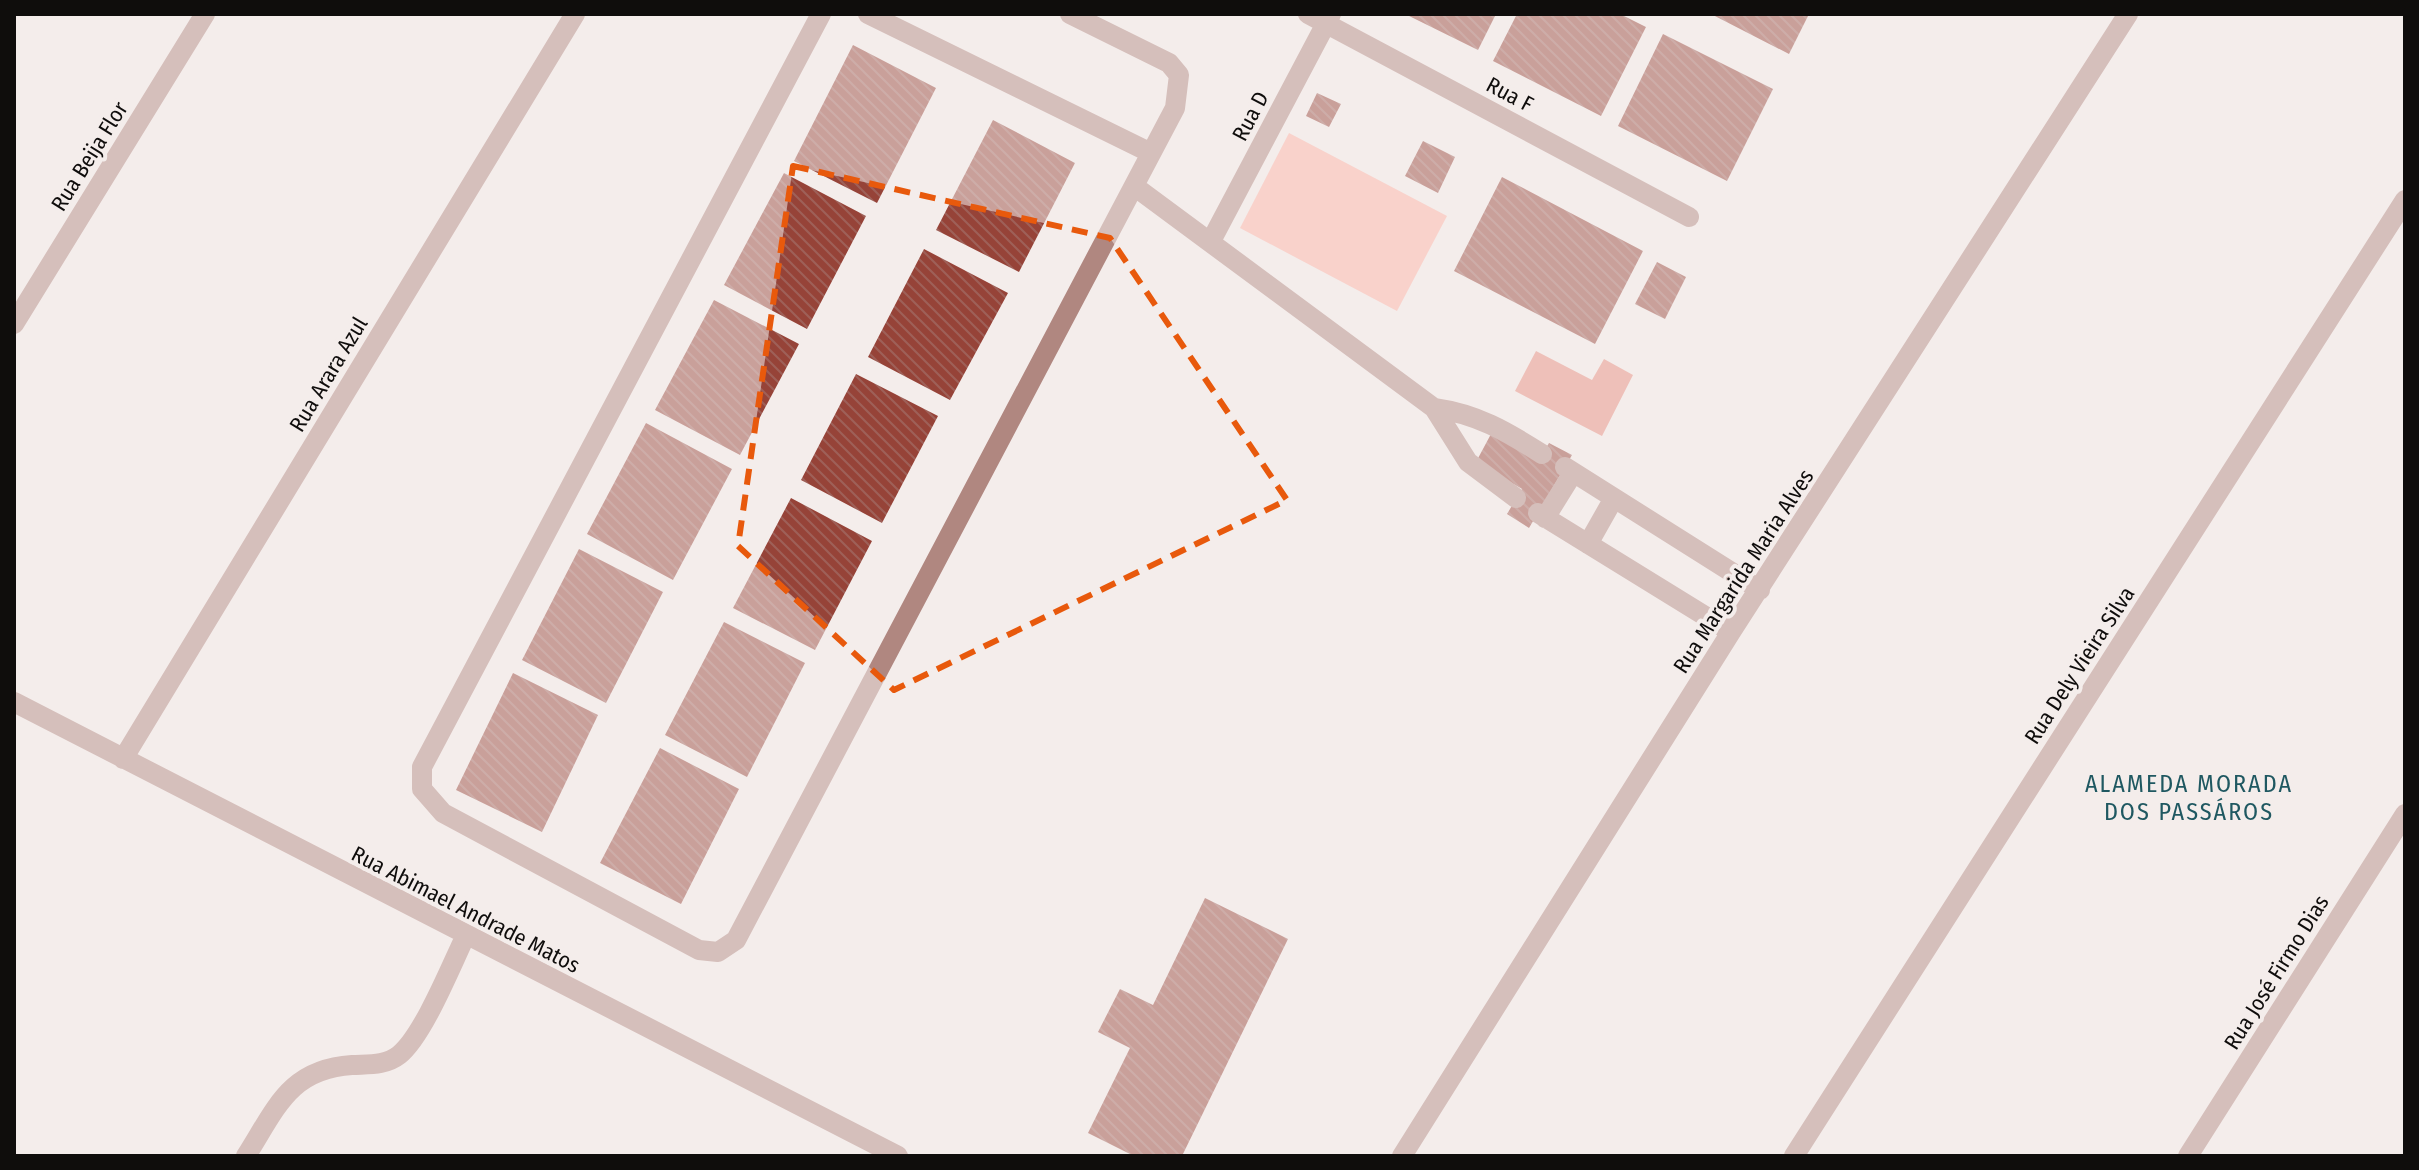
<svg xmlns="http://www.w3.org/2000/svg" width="2419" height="1170" viewBox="0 0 2419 1170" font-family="'Fira Sans Condensed',sans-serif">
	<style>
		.grass { fill: #feb2a5 }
		.water { fill: #e68b7d }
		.building { fill: url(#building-back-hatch) }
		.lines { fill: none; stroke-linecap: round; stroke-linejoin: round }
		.minor { stroke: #b08780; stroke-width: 20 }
		.marked { fill: none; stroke: #e8590c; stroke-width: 6; stroke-dasharray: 16 10; stroke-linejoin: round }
		.labels { text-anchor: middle; stroke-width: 8; stroke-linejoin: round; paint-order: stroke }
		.street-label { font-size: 22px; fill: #0f0d0c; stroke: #f4edeb }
		.neighbourhood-label { font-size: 24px; letter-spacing: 2px; fill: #1f5861; stroke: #f4edeb }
	</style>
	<defs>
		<pattern id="building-back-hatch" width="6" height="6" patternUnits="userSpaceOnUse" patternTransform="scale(2)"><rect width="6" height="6" fill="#964338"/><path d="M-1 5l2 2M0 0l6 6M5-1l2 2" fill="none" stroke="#9e6058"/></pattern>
	</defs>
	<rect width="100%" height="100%" fill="#f4edeb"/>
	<path class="grass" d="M1289,133L1447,216L1397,311L1240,228Z"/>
	<path class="water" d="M1536,351L1592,380L1604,359L1633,375L1602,436L1515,391Z"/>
	<path class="building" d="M1405,14H1496L1478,50Z
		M1517,14H1620L1646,27L1601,116L1493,61Z
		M1711,14H1809L1789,54Z
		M1663,34L1773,89L1727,181L1618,126Z
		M853,45L936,88L877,203L794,161Z
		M1317,93L1341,104L1329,127L1306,116Z
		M993,120L1075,163L1019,272L936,230Z
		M1423,141L1455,157L1438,193L1405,176Z
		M784,173L866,216L807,329L724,285Z
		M1502,177L1643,251L1595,344L1454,271Z
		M924,249L1008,293L950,400L868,357Z
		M1657,262L1686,277L1665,319L1635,304Z
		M714,300L799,344L740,455L655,410Z
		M856,374L938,416L882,523L801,480Z
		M646,423L732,469L673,580L587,534Z
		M1491,434L1538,461L1549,443L1572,455L1529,528L1507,514L1522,489L1476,462Z
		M791,498L872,541L815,650L733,608Z
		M579,549L663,592L606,703L522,660Z
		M724,622L805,663L747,777L665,735Z
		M513,673L598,715L542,832L456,790Z
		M660,748L739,789L681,904L600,863Z
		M1205,898L1288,939L1182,1156H1134L1088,1133L1130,1048L1098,1032L1120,989L1153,1005Z"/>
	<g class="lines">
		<path class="minor" d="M821,14L422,767V789L443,813L699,950L718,952L736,940L1175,108L1179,75L1169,63L1070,14
			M868,14L1151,153
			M1308,14L1689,217
			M1134,186L1434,408L1468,462L1516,498
			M1211,241L1331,14
			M14,324L205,14
			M1434,408C1477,414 1506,431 1542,454
			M1565,467L1760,590
			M1538,513L1731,632
			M1545,518L1573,473
			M1588,544L1614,498
			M14,702L898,1156
			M123,759L575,14
			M246,1156C276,1109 289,1069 352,1065C368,1064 385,1066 399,1055C423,1036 451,966 465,937
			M1402,1156L1731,632L2128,14
			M1794,1156L2405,200
			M2188,1156L2405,814"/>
	</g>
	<path d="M0 0H2419V1170H0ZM793,166L1110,238L1287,500L894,690L738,546Z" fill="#f4edeb" fill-opacity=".55" fill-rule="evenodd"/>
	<path class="marked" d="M793,166L1110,238L1287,500L894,690L738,546Z"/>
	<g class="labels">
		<g class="street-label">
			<text transform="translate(1510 94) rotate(28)" y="8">Rua F</text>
			<text transform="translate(1250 116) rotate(-62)" y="8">Rua D</text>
			<text transform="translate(89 156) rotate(-58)" y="8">Rua Beija Flor</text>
			<text transform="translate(328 374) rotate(-59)" y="8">Rua Arara Azul</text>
			<text transform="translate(1743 571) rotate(-57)" y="8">Rua Margarida Maria Alves</text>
			<text transform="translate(2079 665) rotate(-57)" y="8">Rua Dely Vieira Silva</text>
			<text transform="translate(466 909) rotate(27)" y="8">Rua Abimael Andrade Matos</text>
			<text transform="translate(2276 972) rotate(-58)" y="8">Rua José Firmo Dias</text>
		</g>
		<g class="neighbourhood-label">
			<text x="2189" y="792">ALAMEDA MORADA<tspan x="2189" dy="28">DOS PASSÁROS</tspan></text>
		</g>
	</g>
	<rect width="2419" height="1170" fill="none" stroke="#0f0d0c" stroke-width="32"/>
</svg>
